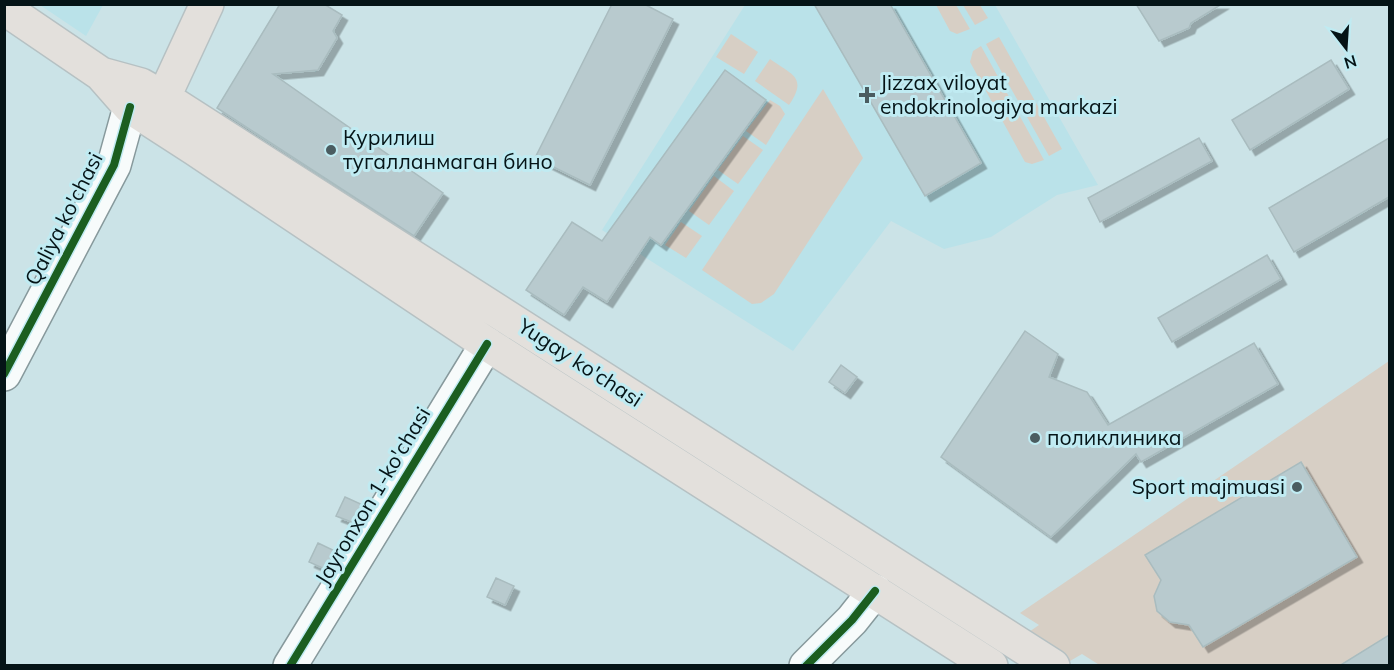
<svg xmlns="http://www.w3.org/2000/svg" width="1394" height="670" viewBox="0 0 1394 670" font-family="Mulish,sans-serif">
	<style>
		.built { fill: #bae2e9 }
		.green { fill: #d7cfc5 }
		.building { fill: #b8cace; stroke: #a9bcbf; stroke-width: 1.5; filter: url(#shadow) }
		.lines { fill: none; stroke-linecap: round; stroke-linejoin: round }
		.minor-casing { stroke: #87999c; stroke-width: 36 }
		.major-casing { stroke: #b6c1c3; stroke-width: 36 }
		.minor { stroke: #f7fbfb; stroke-width: 33 }
		.major { stroke: #e3e0dc; stroke-width: 33 }
		.cycleway-casing { stroke: #c0ebf2; stroke-width: 11 }
		.cycleway { stroke: #1b5e20; stroke-width: 8 }
		.poi-dot { fill: #4a5c60; stroke: #c0ebf2; stroke-width: 2 }
		.labels { text-anchor: middle; stroke-width: 6; stroke-linejoin: round; paint-order: stroke }
		.poi-label { font-size: 21px; fill: #051417; stroke: #c0ebf2; text-anchor: start }
		.street-label { font-size: 21px; fill: #051417; stroke: #c0ebf2 }
	</style>
	<defs>
		<filter id="shadow"><feDropShadow dx="5.5" dy="5.5" stdDeviation="0" flood-color="#0004"/></filter>
	</defs>
	<rect width="100%" height="100%" fill="#cbe3e7"/>
	<path class="built" d="M40,5H103L86,36Z
		M745,5H995L1098,185L1057,195L991,237L944,249L891,221L793,351L602,230Z"/>
	<path class="green" d="M936,5H956L970,29L957,34L950,31Z
		M963,5H980L988,18L975,25Z
		M731,34L758,52L744,74L716,57Z
		M999,37L1062,149L1049,156L986,44Z
		M981,46L1044,160L1032,164L1025,162L970,62L973,51Z
		M770,59C792,75 808,77 789,105L755,81Z
		M823,89L863,158L774,294L761,303L752,304L702,270Z
		M770,100L780,106L785,114L766,145L746,131Z
		M743,136L763,150L738,184L718,170Z
		M714,176L734,191L709,225L689,211Z
		M681,222L702,236L686,258L665,245Z
		M1389,361V665L1101,666L1082,654L1070,661L1026,634L1039,625L1020,613Z"/>
	<path class="building" d="M280,4H324L342,15L333,31L337,38L318,70L273,74L443,193L414,236L217,108Z
		M612,4H644L673,19L590,185L535,158Z
		M814,4H890L981,163L925,196Z
		M1136,4H1222L1191,23L1189,28L1159,41Z
		M1331,60L1349,89L1250,150L1232,120Z
		M725,70L766,100L661,245L650,237L607,302L583,287L564,315L526,290L572,222L602,241Z
		M1199,138L1212,161L1100,222L1088,198Z
		M1389,138V197L1294,252L1269,208Z
		M1267,255L1281,279L1172,342L1158,318Z
		M1025,331L1058,354L1049,377L1087,392L1108,425L1254,343L1278,384L1141,462L1136,454L1051,537L941,457Z
		M841,365L857,377L845,393L829,382Z
		M1301,462L1357,557L1203,647L1189,625L1170,622L1157,611L1154,596L1161,580L1145,555Z
		M345,497L363,505L354,523L336,516Z
		M318,543L335,551L327,570L309,562Z
		M496,578L514,586L505,605L487,597Z
		M1389,635V666H1339Z"/>
	<g class="lines">
		<defs>
			<path id="minor" d="M4,374L114,165L130,107
				M290,666L487,344
				M806,666L852,620L875,591"/>
			<path id="major" d="M4,8L101,74L130,107L195,149L487,344L991,666
				M101,74L141,85L164,98L1053,666
				M155,116L207,4"/>
		</defs>
		<use href="#minor" class="minor-casing"/>
		<use href="#major" class="major-casing"/>
		<use href="#minor" class="minor"/>
		<use href="#major" class="major"/>
		<defs>
			<path id="cycleway" d="M4,374L114,165L130,107
				M290,666L487,344
				M806,666L852,620L875,591"/>
		</defs>
		<use href="#cycleway" class="cycleway-casing"/>
		<use href="#cycleway" class="cycleway"/>
	</g>
	<g class="poi-dot">
		<path d="M864 86h6v6h6v6h-6v6h-6v-6h-6v-6h6z"/>
		<circle cx="331" cy="150" r="6"/>
		<circle cx="1035" cy="438" r="6"/>
		<circle cx="1297" cy="487" r="6"/>
	</g>
	<g class="labels">
		<g class="poi-label">
			<text x="880" y="90">Jizzax viloyat<tspan x="880" dy="24">endokrinologiya markazi</tspan></text>
			<text x="343" y="145">Курилиш<tspan x="343" dy="24">тугалланмаган бино</tspan></text>
			<text x="1047" y="445">поликлиника</text>
			<text x="1285" y="494" text-anchor="end">Sport majmuasi</text>
		</g>
		<g class="street-label">
			<text transform="translate(64 219) rotate(-63)" y="7">Qaliya ko'chasi</text>
			<text transform="translate(580 363) rotate(33)" y="7">Yugay ko'chasi</text>
			<text transform="translate(373 496) rotate(-59)" y="7">Jayronxon 1-ko'chasi</text>
		</g>
	</g>
	<rect width="1394" height="670" fill="none" stroke="#051417" stroke-width="12"/>
	<g transform="translate(1346 48) rotate(163)" stroke="#c0ebf2" stroke-width="4.5" paint-order="stroke">
	<path d="M0-4.5L10 22L0 15L-10 22Z" fill="#051417"/>
	<text y="-9" font-size="16" font-weight="bold" text-anchor="middle" fill="#051417">N</text>
	</g>
</svg>
